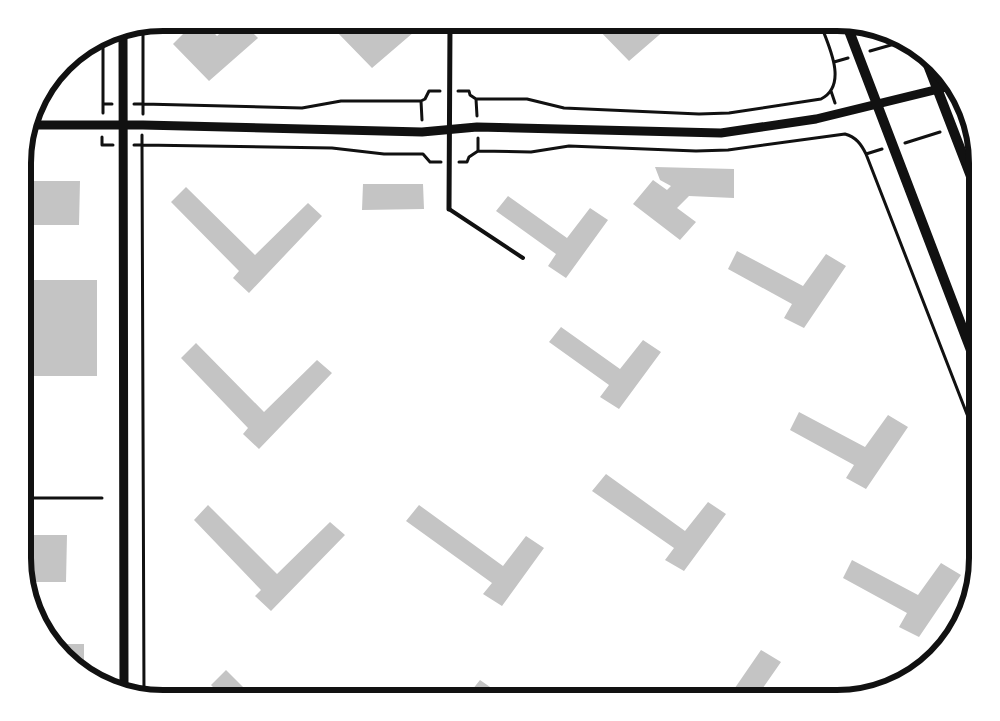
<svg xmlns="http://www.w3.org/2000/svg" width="1000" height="721" viewBox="0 0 1000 721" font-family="Quicksand,sans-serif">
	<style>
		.building { fill: #c4c4c4 }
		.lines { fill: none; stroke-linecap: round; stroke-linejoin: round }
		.path { stroke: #111; stroke-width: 3 }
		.service { stroke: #111; stroke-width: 4 }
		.minor { stroke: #111; stroke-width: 5 }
		.tertiary { stroke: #111; stroke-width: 9 }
		.secondary { stroke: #111; stroke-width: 10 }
		.rim { fill: none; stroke: #111; stroke-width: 6 }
	</style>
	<rect width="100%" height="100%" fill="#fff"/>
	<path class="building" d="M194,23H205L217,36L231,23H243L258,38L209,81L173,44Z
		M345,23H418L421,26L372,68L336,31Z
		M594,23H673L629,61L593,24Z
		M655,167L734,169V198L689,196L677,208L696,222L680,240L633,204L653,180L667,190L671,186L660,180Z
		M24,181H80L79,225H24Z
		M363,184H423L424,209L362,210Z
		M186,187L255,255L308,203L322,216L249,293L233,278L239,271L171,202Z
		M508,196L567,238L590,208L608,220L566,278L548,266L556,254L496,211Z
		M737,251L803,286L826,254L846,266L804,328L784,318L792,304L728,269Z
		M24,280H97V376H24Z
		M561,327L620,369L643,340L661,352L619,409L600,397L609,385L549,342Z
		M196,343L264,412L317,360L332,373L259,449L243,434L248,428L181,358Z
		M799,412L865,447L888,415L908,427L866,489L846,478L854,465L790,430Z
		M606,474L685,531L708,502L726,514L684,571L665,560L674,548L592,491Z
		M208,505L277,574L330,522L345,535L271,611L255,596L261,590L194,520Z
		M419,505L503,566L526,536L544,548L502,606L483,594L492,583L406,521Z
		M24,535H67L66,582H26Z
		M852,560L918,595L941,563L961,575L919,637L899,627L907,613L843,578Z
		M55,644H84V672L77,669Z
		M761,650L781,662L756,698H728Z
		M226,670L254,698H224L211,685Z
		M480,680L506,698H472L468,695Z
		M347,687L360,698H336Z"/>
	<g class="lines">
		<path class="path" d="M143,26V104L302,108L341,101H421L425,99L429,91H440
			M103,39V113
			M870,51L898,43
			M834,62L848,58
			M458,91H469L470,95L476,99H527L564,108L699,114L729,113L821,99C849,85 828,44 820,23
			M831,91L835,103
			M476,99L477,116
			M421,101L422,120
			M103,104H112
			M134,104H143V114
			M102,137V145H113
			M478,138V151
			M905,143L940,132
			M134,145H142V135
			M866,154L882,149
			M459,162H467L469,157L478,151L531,152L569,146L696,151L728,150L845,134C856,137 861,144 866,154L977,440
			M24,498H102
			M144,695L142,145L332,148L384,154H423L430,162H441"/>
		<path class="service" d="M449,209L523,258"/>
		<path class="minor" d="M449,209L450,24"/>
		<path class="tertiary" d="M123,29L124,687
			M30,125H143L422,132L477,127L721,133L816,119L951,86"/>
		<path class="secondary" d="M846,23L977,366
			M923,52L977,192"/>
	</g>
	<path d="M0 0H1000V721H0ZM163 31H837A132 132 0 0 1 969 163V558A132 132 0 0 1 837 690H163A132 132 0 0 1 31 558V163A132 132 0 0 1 163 31Z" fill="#fff" fill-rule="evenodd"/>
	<path class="rim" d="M163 31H837A132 132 0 0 1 969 163V558A132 132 0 0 1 837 690H163A132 132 0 0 1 31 558V163A132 132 0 0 1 163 31Z"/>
</svg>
